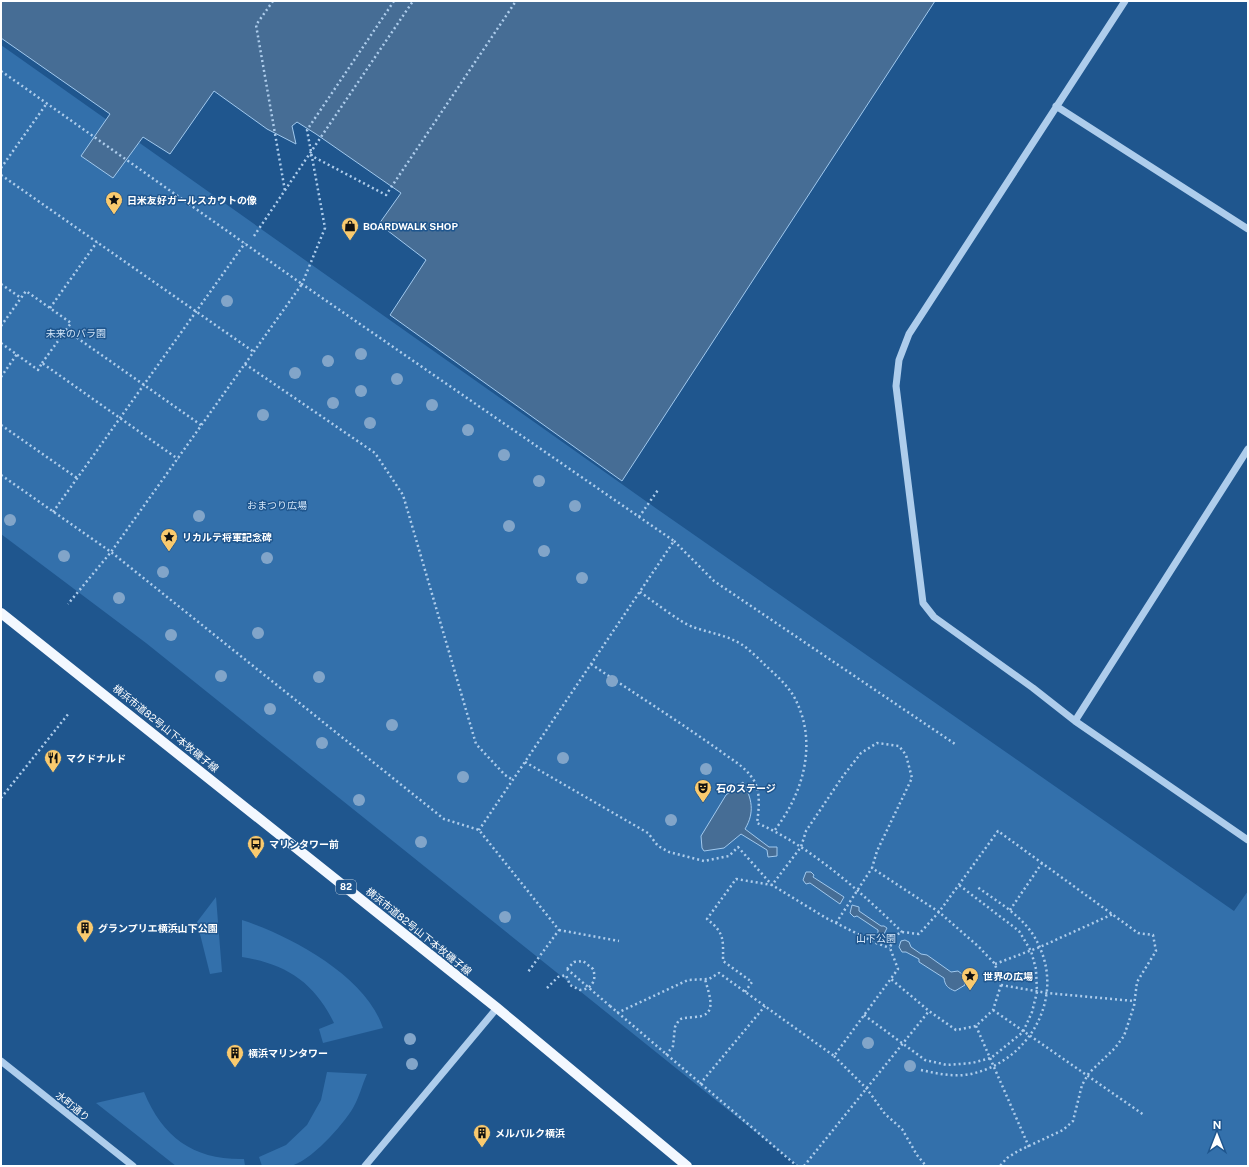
<svg xmlns="http://www.w3.org/2000/svg" width="1249" height="1167" viewBox="0 0 1249 1167" font-family="'Public Sans','Noto Sans JP',sans-serif">
	<style>
		.green { fill: #3370ab }
		.water { fill: #466d95; stroke: #a1c9ee }
		.lines { fill: none; stroke-linecap: round; stroke-linejoin: round }
		.path { stroke: #aecdec; stroke-width: 2.5; stroke-dasharray: 2 3; stroke-linecap: butt }
		.minor { stroke: #aecdec; stroke-width: 7 }
		.major { stroke: #f3f8ff; stroke-width: 10 }
		.path-bridge { stroke: #aecdec; stroke-width: 2.5; stroke-dasharray: 2 3; stroke-linecap: butt }
		.tree { fill: #82a5c9 }
		.labels { text-anchor: middle; stroke-width: 3; stroke-linejoin: round; paint-order: stroke }
		.shield { fill: #1f568e; stroke: #bcccdd; stroke-width: 1 }
		.shield-label { font-size: 9px; font-weight: bold; fill: #fff }
		.poi-label { font-size: 10px; font-weight: bold; fill: #fff; stroke: #1f568e; text-anchor: start }
		.park-label { font-size: 10px; fill: #d3e6f9; stroke: #1f568e }
		.street-label { font-size: 10px; fill: #fff; stroke: #1f568e }
	</style>
	<rect width="100%" height="100%" fill="#1f568e"/>
	<path class="green" d="M1,45L657,509L1234,911L1248,891V1166H798L146,643L1,534Z
		M216,897L222,972L210,974L197,922Z
		M242,920C291,936 366,976 383,1028L323,1043L319,1029L334,1023C314,982 286,964 242,957Z
		M327,1072L367,1074C362,1085 359,1098 353,1108C343,1125 309,1163 290,1166C281,1167 271,1166 262,1166L259,1157L286,1145L307,1125L321,1100Z
		M144,1092C163,1138 194,1160 244,1159L245,1166H176L96,1103Z"/>
	<path class="water" d="M1,1H935L622,481L390,315L426,260L379,224L401,193L316,134L297,122L292,126L296,144L267,129L214,91L170,154L143,137L113,178L81,156L110,114L1,38Z
		M743,782C752,799 755,812 745,829L769,847H777V856L768,857L767,850L741,834L724,848L704,851L702,848L701,836L726,795Z
		M806,872H811L814,875L813,877L844,897L840,904L810,883L806,884L803,880Z
		M852,905L859,907V911L881,926H884L887,928L884,934L881,935L878,933V930L857,916L854,917L850,913Z
		M905,940L909,942L911,947L921,954L927,955L951,972L958,971L962,974L965,985L955,991C948,988 945,986 944,978L919,962V959L906,952H902L899,947L901,941Z"/>
	<g class="lines">
		<path class="path" d="M273,1L256,25L285,191
			M394,1L307,130L325,228L302,284L674,541L479,830
			M1,71L302,284L111,552L68,604
			M310,155L386,195L516,1
			M1,168L47,103
			M1,175L254,352
			M254,236L413,1
			M1,284L21,298L26,291L71,323L66,330L201,425
			M50,308L97,242
			M1,326L21,298
			M1,343L38,370L42,363L178,459
			M42,363L66,330
			M245,364L375,453L403,495L476,744L505,775L513,780
			M1,377L17,354
			M1,425L77,478
			M1,475L111,552L444,819L479,830L559,930L528,972
			M53,512L245,243
			M639,517L658,490
			M674,541L714,581L955,744
			M640,592C653,601 681,623 693,627C710,633 726,635 741,644C750,650 759,659 766,666C776,675 786,684 793,695C819,740 804,793 774,831
			M591,664C635,694 680,722 723,753C734,761 745,767 753,779C761,791 759,809 757,823C810,846 860,891 902,932
			M525,762L648,833L658,846L669,852L704,861L729,856L738,847L772,885L826,918L876,943L890,948
			M1,798L69,713
			M1010,910L1042,863
			M836,923L872,868
			M559,930L619,941
			M995,964L1040,947L1113,914
			M1001,985L1047,993L1134,1001
			M547,988L558,977L566,975L570,985L580,990C592,989 597,980 593,969L583,961L574,962L567,969
			M745,992L752,982L723,961C723,940 725,933 707,919L736,879L772,885L801,847L806,831L843,776L861,753L877,743L899,746L906,755L912,778L877,851L872,868L939,912L979,947L995,964L1001,985L993,1010L976,1026L956,1030L929,1011L891,979
			M610,1006L797,1166
			M993,1010L1144,1115
			M617,1013L688,980L709,979L719,973L834,1056L898,969L890,948L894,936L902,932L919,934L939,912L998,831L1138,933L1153,935L1156,951L1137,982L1134,1006L1124,1036L1115,1048L1089,1073L1082,1085L1073,1121L1063,1130L1018,1151L1007,1158L1000,1166
			M864,1015L925,1060L947,1065L972,1063L991,1058L1023,1032L1032,1012L1037,992L1036,969L1031,951L1019,931L959,885
			M976,1026L1029,1147
			M666,1055L673,1046L675,1027L679,1020C683,1017 689,1018 695,1017C719,1016 709,995 705,979
			M834,1056L867,1089L885,1114L902,1129L917,1155L926,1166
			M921,1070C939,1074 957,1078 975,1073C1029,1059 1063,1000 1040,948C1028,918 1000,904 976,886
			M700,1084L765,1006
			M804,1166L929,1011"/>
		<path class="minor" d="M1125,1L909,334L899,360L896,386L923,603L934,617L1033,688L1075,721L1248,840
			M1056,106L1248,229
			M1075,721L1248,449
			M1,1061L133,1166
			M365,1166L497,1008"/>
		<path class="major" d="M1,613L497,1008L687,1166"/>
		<path class="path-bridge" d="M567,969L610,1006"/>
	</g>
	<g class="tree">
		<circle cx="227" cy="301" r="6"/>
		<circle cx="361" cy="354" r="6"/>
		<circle cx="328" cy="361" r="6"/>
		<circle cx="295" cy="373" r="6"/>
		<circle cx="397" cy="379" r="6"/>
		<circle cx="361" cy="391" r="6"/>
		<circle cx="333" cy="403" r="6"/>
		<circle cx="432" cy="405" r="6"/>
		<circle cx="263" cy="415" r="6"/>
		<circle cx="370" cy="423" r="6"/>
		<circle cx="468" cy="430" r="6"/>
		<circle cx="504" cy="455" r="6"/>
		<circle cx="539" cy="481" r="6"/>
		<circle cx="575" cy="506" r="6"/>
		<circle cx="199" cy="516" r="6"/>
		<circle cx="10" cy="520" r="6"/>
		<circle cx="509" cy="526" r="6"/>
		<circle cx="544" cy="551" r="6"/>
		<circle cx="64" cy="556" r="6"/>
		<circle cx="267" cy="558" r="6"/>
		<circle cx="163" cy="572" r="6"/>
		<circle cx="582" cy="578" r="6"/>
		<circle cx="119" cy="598" r="6"/>
		<circle cx="258" cy="633" r="6"/>
		<circle cx="171" cy="635" r="6"/>
		<circle cx="221" cy="676" r="6"/>
		<circle cx="319" cy="677" r="6"/>
		<circle cx="612" cy="681" r="6"/>
		<circle cx="270" cy="709" r="6"/>
		<circle cx="392" cy="725" r="6"/>
		<circle cx="322" cy="743" r="6"/>
		<circle cx="563" cy="758" r="6"/>
		<circle cx="706" cy="769" r="6"/>
		<circle cx="463" cy="777" r="6"/>
		<circle cx="359" cy="800" r="6"/>
		<circle cx="671" cy="820" r="6"/>
		<circle cx="421" cy="842" r="6"/>
		<circle cx="505" cy="917" r="6"/>
		<circle cx="410" cy="1039" r="6"/>
		<circle cx="868" cy="1043" r="6"/>
		<circle cx="412" cy="1064" r="6"/>
		<circle cx="910" cy="1066" r="6"/>
	</g>
	<defs>
		<symbol id="sight-pin" viewBox="-11 -11 22 30"><path d="M0 17L-7.5 6A9.5 9.5 0 1 1 7.5 6Z" fill="#faca6e" stroke="#1f568e"/><path d="M0-6L1.8-2.2L6-1.7L2.9 1.2L3.7 5.4L0 3.3L-3.7 5.4L-2.9 1.2L-6-1.7L-1.8-2.2Z" fill="#111"/></symbol>
		<symbol id="shop-pin" viewBox="-11 -11 22 30"><path d="M0 17L-7.5 6A9.5 9.5 0 1 1 7.5 6Z" fill="#faca6e" stroke="#1f568e"/><path d="M-5-2.5h2.3a2.7 3.5 0 0 1 5.4 0H5L5.5 6h-11ZM-1.5-2.5h3a1.5 2.3 0 0 0-3 0Z" fill="#111"/></symbol>
		<symbol id="restaurant-pin" viewBox="-11 -11 22 30"><path d="M0 17L-7.5 6A9.5 9.5 0 1 1 7.5 6Z" fill="#faca6e" stroke="#1f568e"/><path d="M-5-6h1v4h1v-4h1v4h1v-4h1v5L-1.5 .5V6h-2V.5L-5-1ZM5-6V6H3V1.5H1.5Q1.5-4 5-6Z" fill="#111"/></symbol>
		<symbol id="theatre-pin" viewBox="-11 -11 22 30"><path d="M0 17L-7.5 6A9.5 9.5 0 1 1 7.5 6Z" fill="#faca6e" stroke="#1f568e"/><path d="M-5-5.5Q0-4 5-5.5V0Q5 5 0 6Q-5 5-5 0ZM-3.3-2.5H-1v1.5H-3.3ZM1-2.5H3.3v1.5H1ZM-2.8 1Q0 5.5 2.8 1Z" fill="#111"/></symbol>
		<symbol id="bus-pin" viewBox="-11 -11 22 30"><path d="M0 17L-7.5 6A9.5 9.5 0 1 1 7.5 6Z" fill="#faca6e" stroke="#1f568e"/><path d="M-5-6H5V4H4V6H2V4H-2V6H-4V4H-5ZM-3.5-4V0h7V-4ZM-3.5 1.2v1.5H-2V1.2ZM2 1.2v1.5H3.5V1.2Z" fill="#111"/></symbol>
		<symbol id="building-pin" viewBox="-11 -11 22 30"><path d="M0 17L-7.5 6A9.5 9.5 0 1 1 7.5 6Z" fill="#faca6e" stroke="#1f568e"/><path d="M-4-6H4V6H1V3H-1V6H-4ZM-2.5-4.3h1.7v1.8h-1.7ZM.8-4.3h1.7v1.8H.8ZM-2.5-1h1.7V.8h-1.7ZM.8-1h1.7V.8H.8Z" fill="#111"/></symbol>
	</defs>
	<g fill-rule="evenodd">
		<use href="#sight-pin" x="104" y="190" width="20" height="27"/>
		<use href="#shop-pin" x="340" y="216" width="20" height="27"/>
		<use href="#sight-pin" x="159" y="527" width="20" height="27"/>
		<use href="#restaurant-pin" x="43" y="748" width="20" height="27"/>
		<use href="#theatre-pin" x="693" y="778" width="20" height="27"/>
		<use href="#bus-pin" x="246" y="834" width="20" height="27"/>
		<use href="#building-pin" x="75" y="918" width="20" height="27"/>
		<use href="#sight-pin" x="960" y="966" width="20" height="27"/>
		<use href="#building-pin" x="225" y="1043" width="20" height="27"/>
		<use href="#building-pin" x="472" y="1123" width="20" height="27"/>
	</g>
	<g class="labels">
		<rect class="shield" x="336" y="880" width="20" height="14" rx="3"/>
		<g class="shield-label">
			<text x="346" y="890">82</text>
		</g>
		<g class="poi-label">
			<text x="127" y="204">日米友好ガールスカウトの像</text>
			<text x="363" y="230">BOARDWALK SHOP</text>
			<text x="182" y="541">リカルテ将軍記念碑</text>
			<text x="66" y="762">マクドナルド</text>
			<text x="716" y="792">石のステージ</text>
			<text x="269" y="848">マリンタワー前</text>
			<text x="98" y="932">グランプリエ横浜山下公園</text>
			<text x="983" y="980">世界の広場</text>
			<text x="248" y="1057">横浜マリンタワー</text>
			<text x="495" y="1137">メルパルク横浜</text>
		</g>
		<g class="park-label">
			<text x="76" y="337">未来のバラ園</text>
			<text x="277" y="509">おまつり広場</text>
			<text x="876" y="942">山下公園</text>
		</g>
		<g class="street-label">
			<text transform="translate(166 728) rotate(39)" y="4">横浜市道82号山下本牧磯子線</text>
			<text transform="translate(419 931) rotate(39)" y="4">横浜市道82号山下本牧磯子線</text>
			<text transform="translate(73 1106) rotate(39)" y="4">水町通り</text>
		</g>
	</g>
	<rect width="1249" height="1167" fill="none" stroke="#ffffff" stroke-width="4"/>
	<g transform="translate(1217 1135)" stroke="#1f568e" stroke-width="3" paint-order="stroke">
	<path d="M0-3L7 15L0 10L-7 15Z" fill="#ffffff"/>
	<text y="-6" font-size="11" font-weight="bold" text-anchor="middle" fill="#ffffff">N</text>
	</g>
</svg>
